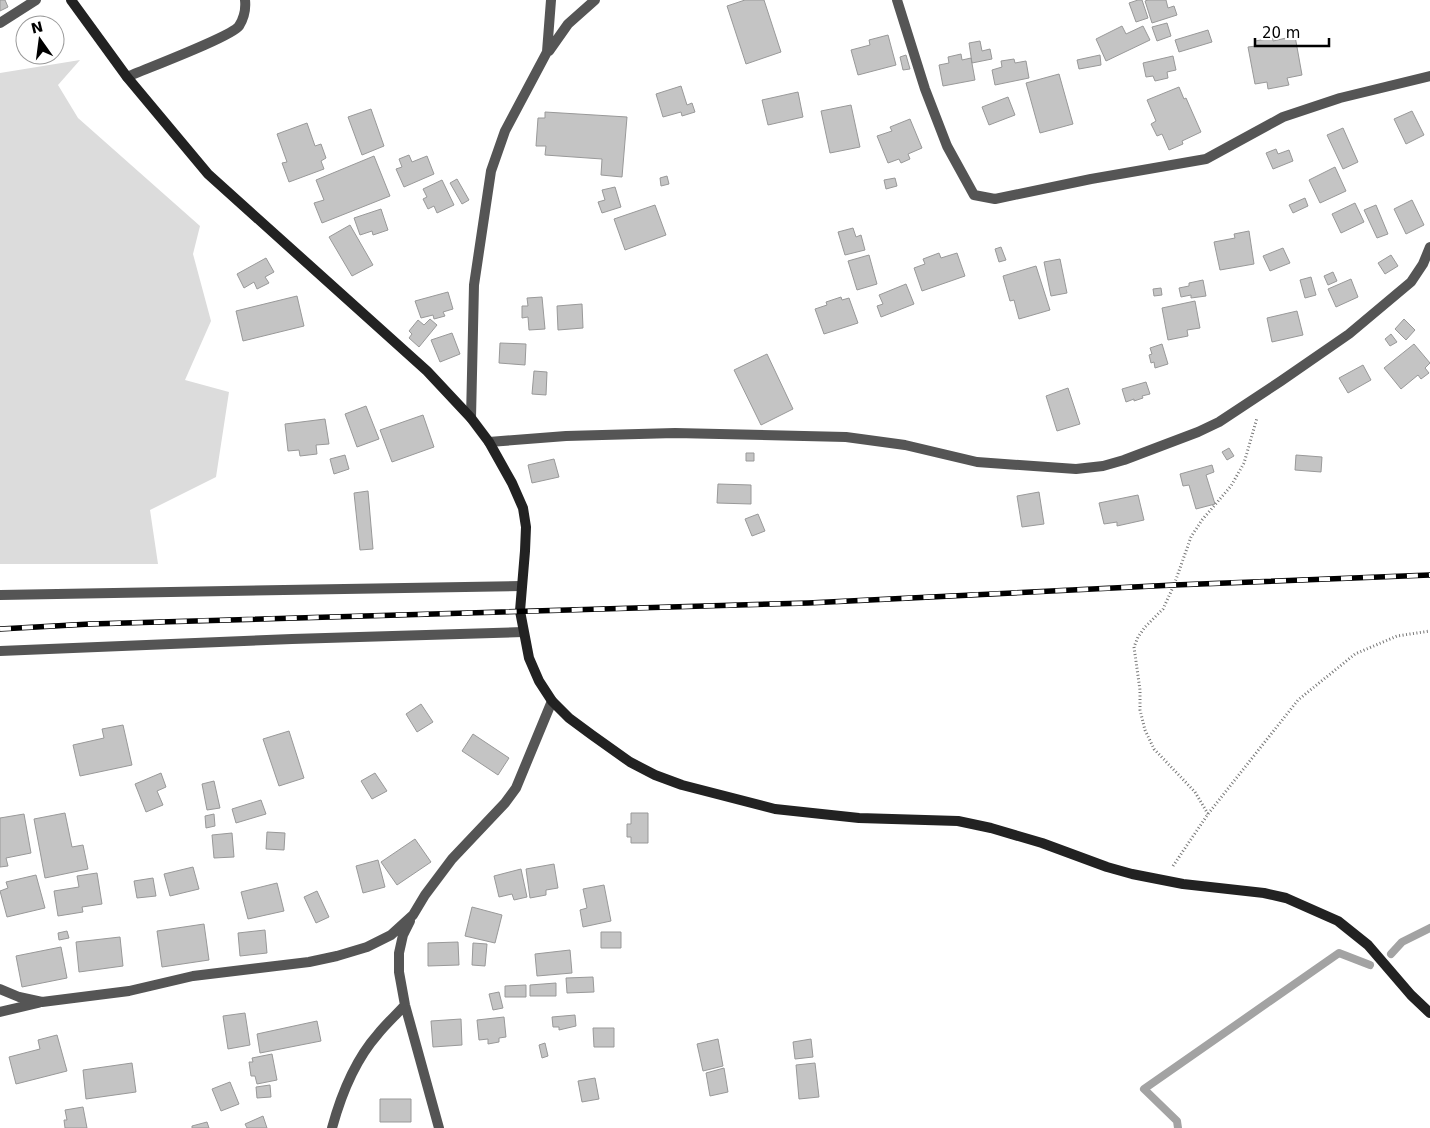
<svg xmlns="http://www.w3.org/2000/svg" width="1430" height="1128" viewBox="0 0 1430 1128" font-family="'DejaVu Sans',sans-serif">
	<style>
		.green { fill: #dcdcdc }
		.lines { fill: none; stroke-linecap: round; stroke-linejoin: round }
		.stream { stroke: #a3a3a3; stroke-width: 8 }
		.building { fill: #c4c4c4; stroke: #999 }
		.path { stroke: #777; stroke-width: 3; stroke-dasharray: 1 2.5; stroke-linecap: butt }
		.lane { stroke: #555; stroke-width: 10 }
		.street { stroke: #555; stroke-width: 10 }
		.secondary { stroke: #222; stroke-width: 10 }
		.rail-casing { stroke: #000; stroke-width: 5.5 }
		.rail { stroke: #fff; stroke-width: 4; stroke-dasharray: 11; stroke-linecap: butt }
	</style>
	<rect width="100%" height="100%" fill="#fff"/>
	<path class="green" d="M80,60L58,85L78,118L200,226L193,254L211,321L185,380L229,392L216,477L150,510L158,564H0V73Z"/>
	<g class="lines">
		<path class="stream" d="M1391,954L1402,942L1430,928
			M1178,1128L1177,1121L1144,1089L1339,953L1370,965"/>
	</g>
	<path class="building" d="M0,0H5L8,7L0,11Z
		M745,0H764L781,52L746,64L727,6Z
		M1138,0H1142L1148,18L1136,22L1129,3Z
		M1148,0H1166L1168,8L1174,6L1177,15L1152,23L1145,1Z
		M1167,23L1171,36L1157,41L1152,27Z
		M1122,26L1126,34L1143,26L1150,40L1106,61L1096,39Z
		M1208,30L1212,42L1179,52L1175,40Z
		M888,35L896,65L858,75L851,50L870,45L869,40Z
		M1295,36L1302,75L1287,78L1289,85L1268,89L1267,82L1255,84L1248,47L1256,46L1255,41L1273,38V41Z
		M980,41L982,51L990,49L992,59L972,63L969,43Z
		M961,54L962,60L971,58L975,80L943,86L939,65L949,63L948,57Z
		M906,55L910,69L903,70L900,57Z
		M1100,55L1101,65L1079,69L1077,60Z
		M1173,56L1176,70L1167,72L1168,78L1155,81L1153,76L1146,77L1143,63Z
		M1014,59L1015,63L1026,61L1029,78L995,85L992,70L1002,67L1001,61Z
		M1059,74L1073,124L1040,133L1026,83Z
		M681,86L687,105L692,103L695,112L682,116L681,112L663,117L656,94Z
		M1179,87L1184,99L1186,98L1201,132L1182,141L1183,144L1169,150L1162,134L1157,136L1151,124L1156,121L1147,100Z
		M798,92L803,117L768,125L762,100Z
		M1008,97L1015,115L989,125L982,107Z
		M851,105L860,147L830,153L821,111Z
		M371,109L384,146L362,155L348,117Z
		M1412,111L1424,135L1406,144L1394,119Z
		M545,112L627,117L622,177L601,175L602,159L545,155L546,146H536L538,118H545Z
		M910,119L922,148L908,154L910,159L901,163L899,159L888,163L877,136L892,131L890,127Z
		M307,123L315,146L321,144L326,158L321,161L324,169L289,182L282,163L287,162L277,134Z
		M1343,128L1358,162L1343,169L1327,135Z
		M1276,149L1278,154L1289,150L1293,161L1273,169L1266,153Z
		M409,155L412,162L427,156L434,174L404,187L396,169L402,167L399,159Z
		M374,156L390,196L322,223L314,203L324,200L316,180Z
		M1335,167L1346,191L1320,203L1309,180Z
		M667,176L669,184L661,186L660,178Z
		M895,178L897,186L886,189L884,180Z
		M457,179L469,200L462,204L450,183Z
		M442,180L454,205L437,213L434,206L428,209L423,199L427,197L423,189Z
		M615,187L621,207L602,213L598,202L605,200L602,190Z
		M1305,198L1308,206L1293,213L1289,205Z
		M1412,200L1424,225L1406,234L1394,209Z
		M1355,203L1364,222L1341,233L1332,214Z
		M655,205L666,235L625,250L614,219Z
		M1376,205L1388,234L1377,238L1364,210Z
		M381,209L388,230L373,235L372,231L360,235L354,218Z
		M350,225L373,265L352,276L329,237Z
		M853,228L856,237L861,235L865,250L845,255L838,232Z
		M1249,231L1254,264L1220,270L1214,242L1235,238L1234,234Z
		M1001,247L1006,260L999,262L995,249Z
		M1283,248L1290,263L1270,271L1263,256Z
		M939,253L941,258L957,253L965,276L922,291L914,268L925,264L923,259Z
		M869,255L877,284L857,290L848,261Z
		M1391,255L1398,266L1385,274L1378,263Z
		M266,258L274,272L265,277L269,283L257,289L254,282L244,288L237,274Z
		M1060,259L1067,293L1051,296L1044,262Z
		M1036,266L1050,310L1019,319L1014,300L1010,301L1003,276Z
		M1333,272L1337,281L1328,285L1324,276Z
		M1311,277L1316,295L1305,298L1300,280Z
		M1351,279L1358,297L1336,307L1328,289Z
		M1203,280L1206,296L1191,298V295L1181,297L1179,288L1189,286V283Z
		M906,284L914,304L881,317L877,306L883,304L879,295Z
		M1161,288L1162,295L1154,296L1153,289Z
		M448,292L453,309L443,312L445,316L434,319L433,315L421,318L415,301Z
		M297,296L304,326L243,341L236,311Z
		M542,297L545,329L529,330L528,317L522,318V306H528L527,298Z
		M841,297L842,300L849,298L858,323L824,334L815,309L827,305L826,302Z
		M1195,301L1200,328L1187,330L1188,336L1168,340L1162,308Z
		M582,304L583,328L558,330L557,306Z
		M1297,311L1303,335L1272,342L1267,318Z
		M430,319L437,325L419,347L409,338L412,334L409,331L418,320L424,325Z
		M1404,319L1415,330L1406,340L1395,329Z
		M452,333L460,354L440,362L431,340Z
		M1391,334L1397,342L1390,346L1385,339Z
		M500,343L526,344L525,365L499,363Z
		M1162,344L1168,364L1155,368L1154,362L1151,363L1149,355L1152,354L1150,348Z
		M1414,344L1430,363L1425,368L1429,373L1421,379L1418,375L1401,389L1384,368Z
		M767,354L793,409L761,425L734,370Z
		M1363,365L1371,380L1348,393L1339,378Z
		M534,371L547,372L546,395L532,394Z
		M1146,382L1150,394L1142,396L1143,398L1134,401V399L1126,402L1122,389Z
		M1068,388L1080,424L1057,431L1046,396Z
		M366,406L379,439L357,447L345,414Z
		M423,415L434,447L392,462L380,430Z
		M325,419L329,444L316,445L317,454L300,456L299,450L288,451L285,424Z
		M1229,448L1234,456L1227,460L1222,452Z
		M746,453H754V461H746Z
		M345,455L349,469L334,474L330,459Z
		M1296,455L1322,457L1321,472L1295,470Z
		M554,459L559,477L532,483L528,465Z
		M1212,465L1214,472L1206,475L1215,504L1196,509L1189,485L1183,486L1180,474Z
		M718,484L751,485V504L717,503Z
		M368,491L373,549L360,550L354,493Z
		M1039,492L1044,524L1022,527L1017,496Z
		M1138,495L1144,520L1117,526V522L1104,524L1099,503Z
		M758,514L765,531L752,536L745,519Z
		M421,704L433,722L417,732L406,714Z
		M123,725L132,765L80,776L73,745L104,738L102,729Z
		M289,731L304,778L279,786L263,739Z
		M473,734L509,758L498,775L462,751Z
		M161,773L166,787L157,791L163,805L146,812L135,784Z
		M375,773L387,791L372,799L361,781Z
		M214,781L220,808L207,810L202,784Z
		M261,800L266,814L236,823L232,809Z
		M65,813L72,847L83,845L88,869L45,878L34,819Z
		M631,813H648V843H631V837H627V824H631Z
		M24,814L31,853L6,858L8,866L0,867V818Z
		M214,814L215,826L206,828L205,816Z
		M267,832L285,833L284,850L266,849Z
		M232,833L234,857L214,858L212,835Z
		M415,839L431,862L397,885L381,862Z
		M378,860L385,887L363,893L356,866Z
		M554,864L558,888L546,890V895L530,898L526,869Z
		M193,867L199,889L170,896L164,874Z
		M521,869L527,897L514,900L512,894L499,897L494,876Z
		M97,873L102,904L82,907L83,912L58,916L54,891L79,887L77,876Z
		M36,875L45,908L7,917L0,891L8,888L6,882Z
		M153,878L156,896L137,898L134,881Z
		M277,883L284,911L248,919L241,892Z
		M604,885L611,921L583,927L580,910L587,908L583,889Z
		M317,891L329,917L316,923L304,897Z
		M472,907L502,915L495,943L465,936Z
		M204,924L209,960L162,967L157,931Z
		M265,930L267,953L240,956L238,933Z
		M67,931L69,938L59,940L58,933Z
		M601,932H621V948H601Z
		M120,937L123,966L79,972L76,942Z
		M458,942L459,965L428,966V943Z
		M473,943L487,944L485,966L472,965Z
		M61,947L67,978L22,987L16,956Z
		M570,950L572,973L537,976L535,954Z
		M593,977L594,992L567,993L566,978Z
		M556,983V996H530V985Z
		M526,985V997H505V986Z
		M499,992L503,1008L493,1010L489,994Z
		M245,1013L250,1045L228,1049L223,1016Z
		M575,1015L576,1026L559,1030V1027H553L552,1017Z
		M504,1017L506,1037L499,1038V1042L488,1044V1039L479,1040L477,1020Z
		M461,1019L462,1045L433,1047L431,1021Z
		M317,1021L321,1041L260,1053L257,1034Z
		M593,1028H614V1047H594Z
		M57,1035L67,1071L16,1084L9,1057L40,1049L38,1040Z
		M718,1039L723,1066L703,1071L697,1044Z
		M811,1039L813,1057L795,1059L793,1042Z
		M545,1043L548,1056L542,1058L539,1045Z
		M272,1054L277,1080L257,1084L255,1076H251L249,1062H253L252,1058Z
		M132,1063L136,1092L86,1099L83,1070Z
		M815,1063L819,1097L799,1099L796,1065Z
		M724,1068L728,1092L710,1096L706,1073Z
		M595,1078L599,1099L582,1102L578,1081Z
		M230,1082L239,1104L221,1111L212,1089Z
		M270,1085L271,1097L257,1098L256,1087Z
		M380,1099H411V1122H380Z
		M83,1107L87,1128H65L64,1120H67L65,1110Z
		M263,1116L267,1128H247L245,1124Z
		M207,1122L209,1128H192V1126Z"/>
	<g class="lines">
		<path class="path" d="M1208,814L1195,792L1154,749L1145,730L1140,710V690L1134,647L1138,637L1145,627L1163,609L1174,585L1191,537L1202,520L1231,486L1244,463L1257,418
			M1173,866L1208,814L1298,700L1355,654L1397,636L1430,631"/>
		<path class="lane" d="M127,77C145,69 231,37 239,26C244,18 246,9 245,0"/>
		<path class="street" d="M897,0L925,89L947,146L974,195L995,199L1091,179L1206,159L1283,117L1340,98L1430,76
			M0,23L36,0
			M549,51L568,24L595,0
			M471,418L474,285L491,171L505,131L547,52L551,0
			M489,442L566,436L675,433L846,437L905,445L977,462L1076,469L1103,466L1124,460L1198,432L1219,422L1281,381L1349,334L1411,282L1423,264L1430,247
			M0,595L521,586
			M0,651L292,639L523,632
			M410,921L403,935L399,953V972L405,1005L439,1128
			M0,989L19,997L42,1002L129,991L193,976L309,962L337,956L367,947L391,935L413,915L425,895L452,859L505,803L516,788L552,701
			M0,1012L38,1003
			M332,1128C341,1095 355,1060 378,1034C386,1024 396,1015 405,1005"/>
		<path class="secondary" d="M71,0L127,77L208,174L427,371L471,418L489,442L512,483L523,508L526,527L525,551L520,611L529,658L539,681L552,701L569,718L592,735L630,762L655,775L682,785L775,809L859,818L958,821L991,828L1042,843L1107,867L1132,874L1183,884L1264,893L1286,898L1338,921L1368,945L1411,995L1430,1013"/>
		<defs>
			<path id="rail" d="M0,629L90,624L808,603L1174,585L1430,575"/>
		</defs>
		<use href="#rail" class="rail-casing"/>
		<use href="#rail" class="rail"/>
	</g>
	<g transform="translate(40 40) rotate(346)"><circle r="24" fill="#ffffff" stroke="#999999"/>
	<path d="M0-4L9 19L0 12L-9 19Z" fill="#000000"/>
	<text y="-8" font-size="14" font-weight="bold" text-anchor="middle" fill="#000000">N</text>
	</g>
	<path d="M1255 38v8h74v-8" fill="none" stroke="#000000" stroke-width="2.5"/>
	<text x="1262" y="38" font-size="15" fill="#000000" stroke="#ffffff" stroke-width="4" paint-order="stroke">20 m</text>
</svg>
